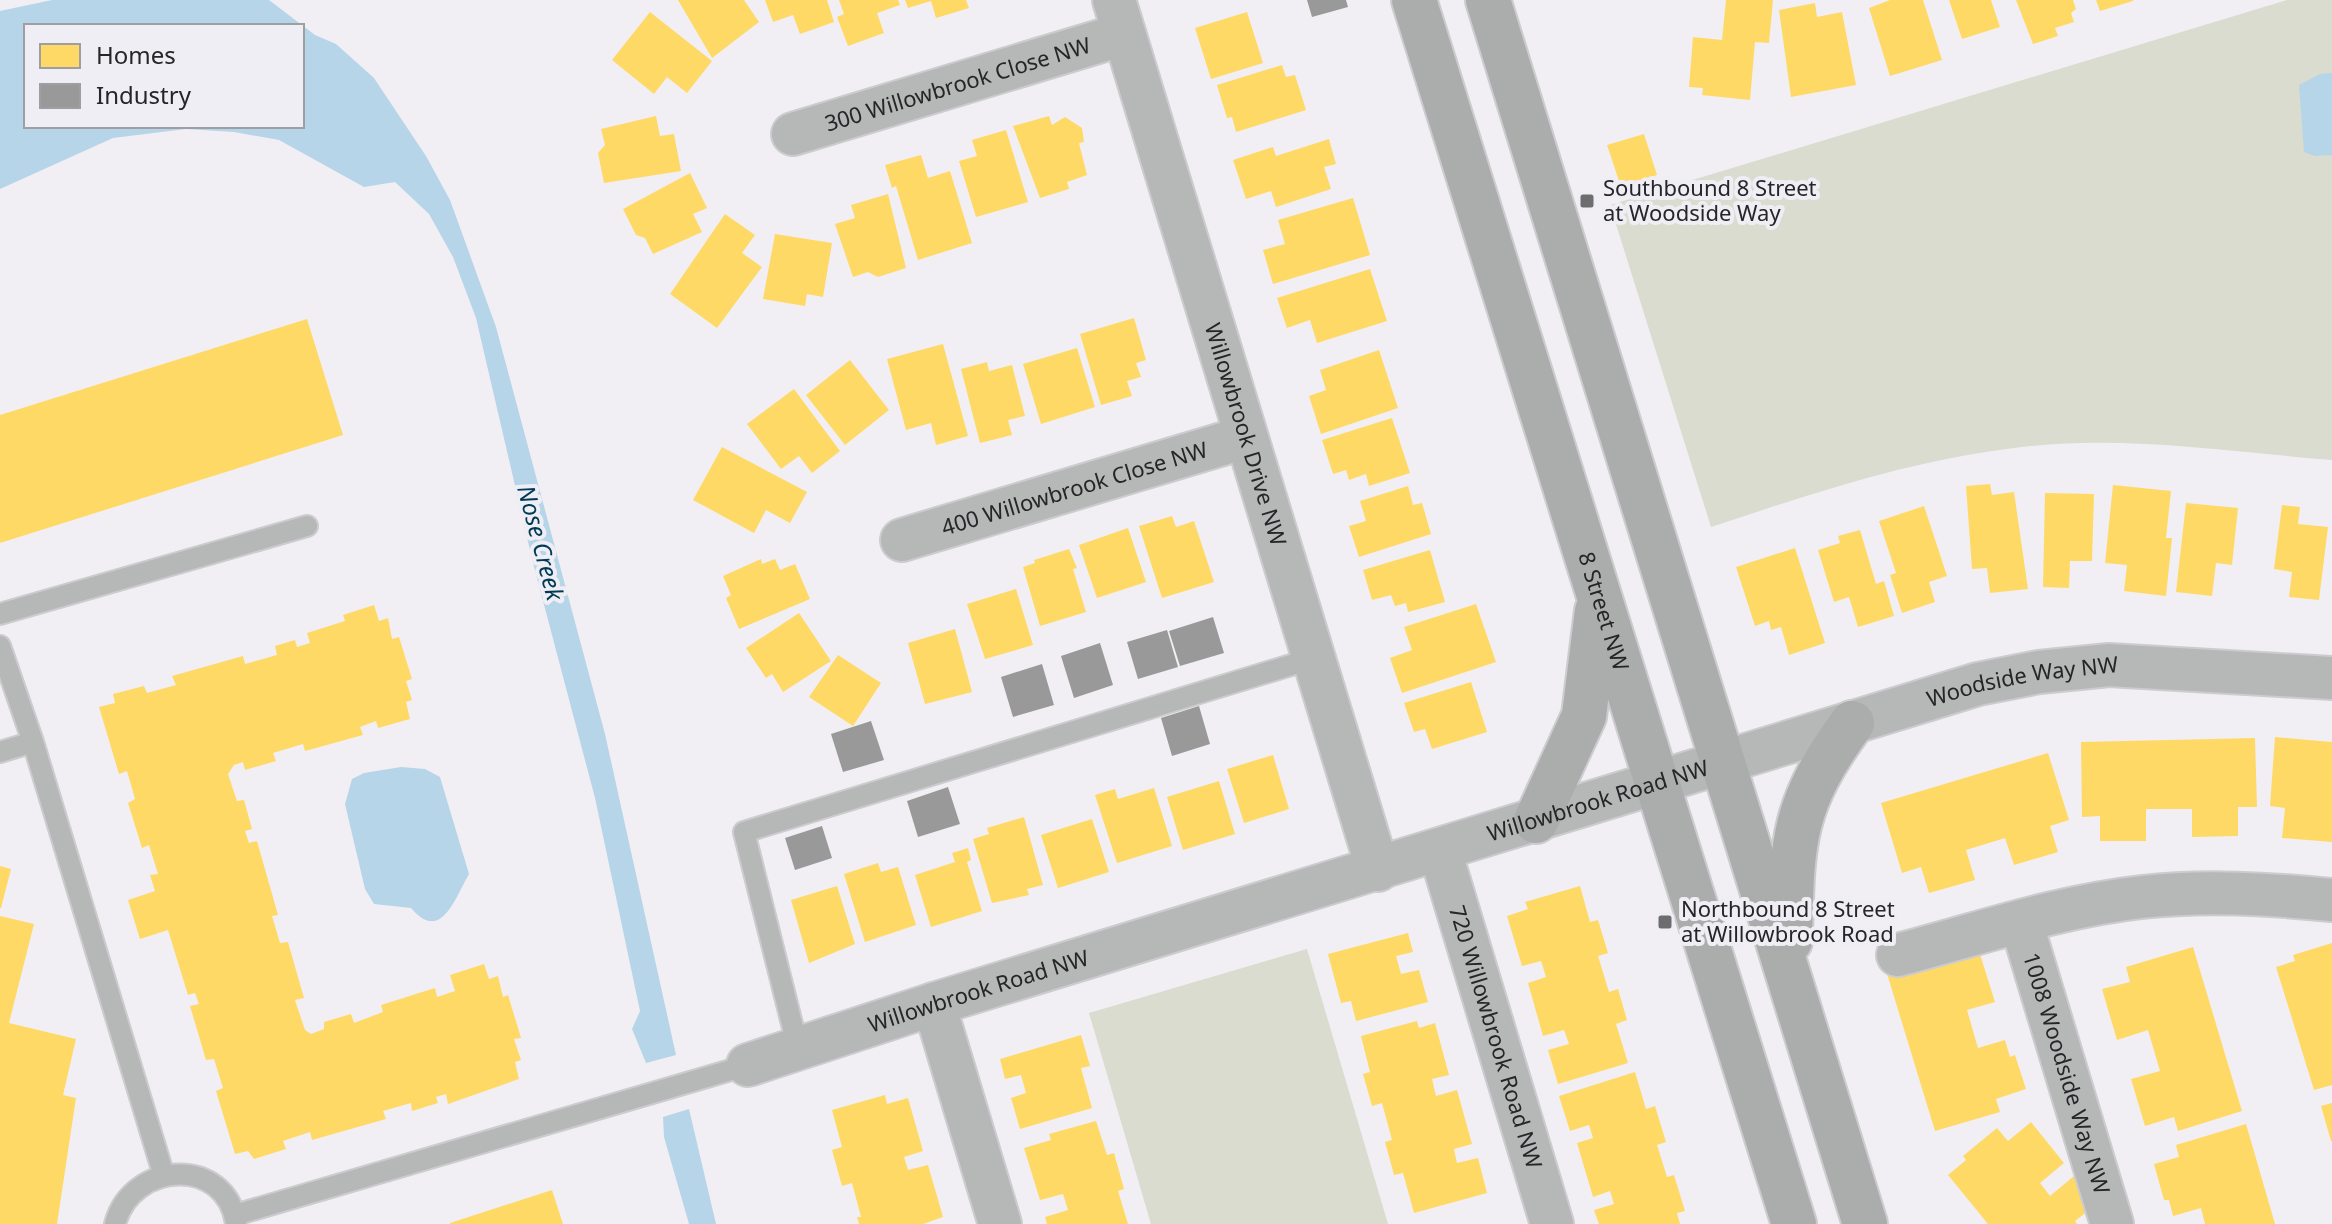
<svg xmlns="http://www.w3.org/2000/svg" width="2332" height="1224" viewBox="0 0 2332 1224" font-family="'Noto Sans',sans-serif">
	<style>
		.green { fill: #d9dcce }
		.water { fill: #b7d5e9; fill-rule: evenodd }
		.homes { fill: #ffd966 }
		.industry { fill: #999 }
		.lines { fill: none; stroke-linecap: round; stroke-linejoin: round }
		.service-casing { stroke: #cccbce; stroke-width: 24 }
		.minor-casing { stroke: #cccbce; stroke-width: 46 }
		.secondary-casing { stroke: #cccbce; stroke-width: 48 }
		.service { stroke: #b6b7b7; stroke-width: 20 }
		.minor { stroke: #b6b7b7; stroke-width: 42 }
		.secondary { stroke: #abacac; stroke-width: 44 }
		.poi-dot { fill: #6d6c6f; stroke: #f0eef5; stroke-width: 3 }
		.labels { text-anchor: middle; stroke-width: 8; stroke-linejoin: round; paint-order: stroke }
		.street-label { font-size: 22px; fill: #262528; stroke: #f0eef5 }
		.poi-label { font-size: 22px; fill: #262528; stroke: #f0eef5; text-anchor: start }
		.water-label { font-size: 24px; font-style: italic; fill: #003b55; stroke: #f0eef5 }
	</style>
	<rect width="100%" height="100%" fill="#f1eff4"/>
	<path class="green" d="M2287,0H2332V460C2231,452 2124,435 2022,447C1914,459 1814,493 1711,527L1610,205Z
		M1307,949L1388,1224H1151L1089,1013Z"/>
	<path class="water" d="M52,0H269L315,35L336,44L374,78L426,156L450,200L496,327L605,734L676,1055L646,1063L632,1029L640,1011L595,798L533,563L476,318L453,257L429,214L395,182L364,187L279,140L234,132L186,129L113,138L0,189V11ZM26,26H302V126H26Z
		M2332,73V155L2315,156L2304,152L2299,85L2320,74Z
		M401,767L425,769L440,777L469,874C455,898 441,944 411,908L374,904L365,889L345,804L352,779L364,773Z
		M689,1109L716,1224H689L664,1137L663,1117Z"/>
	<path class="homes" d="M678,0H744L759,22L712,58Z
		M765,0H827L834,22L800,34L793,15L773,22Z
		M839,0H898L900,5L877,13L884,33L848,46L837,17L844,14Z
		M905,0H966L969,8L936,18L931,1L908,8Z
		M1726,0H1773L1769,43L1755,42L1750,100L1702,95L1703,88L1689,87L1693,37L1722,40Z
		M1890,0H1923L1942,60L1890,76L1869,8Z
		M1949,0H1991L2000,27L1962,39Z
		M2016,0H2073L2076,9L2071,13L2074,22L2055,28L2058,36L2033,44Z
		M2096,0H2133V1L2100,11Z
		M1815,3L1817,17L1842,12L1856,85L1791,97L1779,10Z
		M650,12L712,61L687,93L667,77L654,94L612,60Z
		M1247,12L1263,63L1211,79L1195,28Z
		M1282,65L1286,77L1295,75L1306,110L1236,132L1232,117L1227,118L1217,85Z
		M656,116L660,136L674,134L681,171L604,183L598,153L605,145L601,129Z
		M1049,116L1052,125L1065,117L1082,128L1084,142L1079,143L1087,175L1067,182L1069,189L1040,198L1013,126Z
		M1006,130L1028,202L976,217L959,161L977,156L972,140Z
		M1644,134L1657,175L1621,187L1607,145Z
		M1329,139L1336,164L1324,167L1331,189L1276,207L1271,191L1246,199L1233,160L1273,147L1276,156Z
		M921,155L928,178L950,171L972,243L918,260L896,186L892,188L885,165Z
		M690,173L707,208L693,214L702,232L653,254L645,238L636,235L623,209Z
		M888,194L906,268L878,277L868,272L853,277L835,224L855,218L851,205Z
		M1353,198L1370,255L1273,284L1263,250L1285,244L1278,220Z
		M725,214L755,235L742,253L762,267L717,328L670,294Z
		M775,234L832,243L823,297L807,294L805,306L763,299Z
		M1370,269L1387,321L1317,343L1310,320L1287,328L1277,298Z
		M1134,318L1146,360L1136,363L1141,377L1127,381L1132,396L1101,405L1080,334Z
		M307,319L343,435L0,543V415Z
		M943,344L968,436L936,445L931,423L906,430L887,359Z
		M1077,348L1095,407L1041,424L1023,364Z
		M1379,350L1398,408L1321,434L1309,396L1326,390L1320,370Z
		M850,360L889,410L845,445L806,395Z
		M987,362L989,371L1012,365L1025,416L1008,420L1012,435L980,443L961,369Z
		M794,389L840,451L812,473L799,456L781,469L747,424Z
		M1392,418L1410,473L1369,486L1366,474L1349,480L1346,470L1333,474L1322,440Z
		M722,447L807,492L790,523L766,510L754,533L693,500Z
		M1990,484L1992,495L2014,492L2028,589L1990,593L1987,568L1972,569L1966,486Z
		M2113,485L2171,491L2166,538H2172L2166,596L2124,591L2127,565L2105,563Z
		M1408,486L1413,505L1422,503L1431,534L1359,557L1349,526L1366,521L1360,501Z
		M2045,493L2094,494L2092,561H2070L2069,588L2043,587Z
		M2186,503L2238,508L2232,565L2216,563L2212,596L2176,592Z
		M2282,505L2300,507L2298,524L2328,527L2319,600L2289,597L2292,572L2274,569Z
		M1924,506L1947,576L1929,582L1935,602L1902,613L1890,575L1896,573L1879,521Z
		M1172,516L1176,527L1194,521L1214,582L1162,598L1139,526Z
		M1128,528L1146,582L1097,598L1079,545Z
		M1860,530L1876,584L1884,581L1894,616L1858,627L1849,597L1834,602L1818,550L1840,543L1838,536Z
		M1795,548L1825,643L1789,655L1781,627L1771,630L1769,621L1755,626L1736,567Z
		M1069,549L1077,568L1073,569L1086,612L1040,626L1023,567L1035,563L1034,560Z
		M1430,550L1445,602L1408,612L1406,603L1395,606L1391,595L1372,600L1363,570Z
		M761,559L762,564L775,559L780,570L795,564L810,599L739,629L726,598L731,595L723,576Z
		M1016,589L1033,645L985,659L967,604Z
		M1476,604L1496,662L1402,693L1390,658L1412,650L1404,627Z
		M374,605L379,621L388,618L392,639L399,637L412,679L406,681L412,700L406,702L410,719L378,728L376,721L360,727L363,735L305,751L303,744L273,753L276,761L245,770L243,762L234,765L228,774L237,801L244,800L252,829L245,831L249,843L257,841L278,915L272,916L280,943L288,942L304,998L295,1000L305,1030L311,1034L324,1029V1022L351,1014L354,1023L383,1012L381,1005L435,988L437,997L455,991L450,975L484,964L489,979L498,976L503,997L508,995L521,1038L514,1039L521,1060L515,1062L519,1079L448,1104L446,1094L436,1097L438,1103L412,1111L411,1103L383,1111L386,1119L312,1140L310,1132L283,1141L286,1149L254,1159L248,1151L235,1154L216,1091L223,1088L214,1059L206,1060L190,1006L199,1004L195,993L188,995L168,930L140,939L128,900L155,891L150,875L158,874L149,845L142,848L128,803L135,799L127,771L119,774L99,707L115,703L113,694L144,686L147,693L176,685L172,676L243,656L245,664L277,655L275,646L295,640L297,647L310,643L307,633L345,621L343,615Z
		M799,613L831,661L783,692L772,674L766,678L746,648Z
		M955,629L972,692L925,704L908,643Z
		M838,655L881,683L853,726L809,697Z
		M1471,682L1487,732L1432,749L1425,729L1414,732L1404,703Z
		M2275,737L2332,742V842L2282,838L2285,808L2270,806Z
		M2255,738L2257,807H2238V836L2192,837V809H2146V841H2100V816L2082,817L2081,742Z
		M2048,753L2069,820L2050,826L2058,852L2014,865L2005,838L1966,850L1975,880L1929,893L1921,867L1902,873L1881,803Z
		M1273,755L1289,809L1244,823L1227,769Z
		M1219,781L1235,834L1183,850L1167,797Z
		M1154,788L1172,846L1117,863L1095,795L1115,789L1118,799Z
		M1024,817L1043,885L1027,889L1029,895L992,903L973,839L989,834L987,828Z
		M1092,819L1109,872L1058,888L1041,835Z
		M968,848L971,860L967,862L982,911L931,927L915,875L955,862L952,853Z
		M878,863L881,872L898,867L916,925L865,942L844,874Z
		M0,866L11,869L1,908H0Z
		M837,886L855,944L809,963L791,900Z
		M1580,886L1590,922L1598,920L1608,953L1598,956L1609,992L1618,989L1627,1020L1616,1024L1628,1063L1558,1084L1548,1050L1569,1044L1564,1030L1543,1036L1528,983L1546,977L1541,961L1522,966L1507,916L1528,909L1525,902Z
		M0,916L34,924L9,1023L76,1039L63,1095L76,1098L57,1224H0Z
		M1408,933L1413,952L1396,956L1401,974L1419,970L1428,1002L1356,1021L1351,1001L1341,1003L1328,954Z
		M2332,943V1085L2314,1090L2276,967L2295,961L2293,955Z
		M2193,947L2242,1111L2178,1131L2174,1117L2145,1126L2131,1079L2160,1071L2148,1030L2117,1040L2102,989L2130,982L2126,967Z
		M1979,951L1995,1002L1967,1010L1978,1048L2005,1040L2010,1057L2015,1055L2026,1089L1996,1099L2000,1112L1935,1131L1885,967Z
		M1417,1021L1419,1028L1435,1023L1449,1075L1432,1079L1436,1096L1457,1090L1472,1144L1454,1149L1457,1163L1478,1158L1487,1193L1414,1213L1403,1173L1394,1175L1385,1142L1392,1140L1382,1103L1372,1106L1363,1074L1370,1072L1361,1036Z
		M1081,1035L1090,1066L1081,1068L1092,1108L1020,1129L1011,1098L1026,1093L1021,1075L1005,1079L1000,1059Z
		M1635,1072L1646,1109L1655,1106L1666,1142L1657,1145L1667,1177L1674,1175L1685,1211L1677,1213L1680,1224H1599L1594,1210L1614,1204L1610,1191L1593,1197L1577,1143L1593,1138L1589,1125L1570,1131L1559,1096Z
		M885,1095L887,1104L908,1098L923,1151L904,1157L908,1170L928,1165L943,1217L923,1224H859L857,1217H861L852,1183L842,1186L832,1150L842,1147L832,1110Z
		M2332,1103V1141H2331L2321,1106Z
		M1096,1121L1107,1155L1114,1153L1124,1189L1118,1191L1128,1224H1047L1045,1217L1068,1210L1063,1194L1040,1200L1024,1148L1051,1140L1049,1134Z
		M2031,1122L2064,1163L2040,1183L2050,1196L2074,1176L2097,1204L2075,1221L2077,1224H1988L1948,1175L1966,1160L1963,1156L1997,1128L2008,1141Z
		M2246,1124L2275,1224H2205L2201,1208L2173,1216L2169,1200H2164L2154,1164L2179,1157L2176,1145Z
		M552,1190L563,1224H450V1223Z"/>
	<path class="industry" d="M1307,0H1346L1348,7L1312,17Z
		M1213,617L1224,653L1180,666L1169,631Z
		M1167,630L1178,667L1138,679L1127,642Z
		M1100,643L1113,685L1074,698L1061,656Z
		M1042,664L1054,705L1013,717L1001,677Z
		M1199,706L1210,744L1172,756L1161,718Z
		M871,721L884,760L843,772L831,734Z
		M948,787L960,824L918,837L907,801Z
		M822,826L832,858L795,870L785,838Z"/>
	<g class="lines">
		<defs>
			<path id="service" d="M0,614L307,526
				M0,646L33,742L164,1176
				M0,752L33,742
				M798,1048L744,832L1314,658
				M235,1215L748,1065
				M115,1224C132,1160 227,1156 236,1224"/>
			<g id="minor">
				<path id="s1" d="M1114,0L1378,870"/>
				<path id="s2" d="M793,134L1124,34"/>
				<path id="s3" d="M902,540L1246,437"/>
				<path id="s4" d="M1440,851L1552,1224"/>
				<path id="s5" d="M2021,922L2112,1224"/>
				<path d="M1898,955C1978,934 2060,906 2142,897C2205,890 2270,894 2332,900"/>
				<path d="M934,1004L1000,1224"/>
				<path id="s6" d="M748,1065L934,1004L1978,684L2039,672L2109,665L2332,678"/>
			</g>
			<g id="secondary">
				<path id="s7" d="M1414,0L1794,1224"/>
				<path d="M1488,0L1865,1224"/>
				<path d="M1536,821L1584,716L1597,611"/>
				<path d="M1790,941C1792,842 1791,806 1852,723"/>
			</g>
		</defs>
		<use href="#service" class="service-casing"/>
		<use href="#minor" class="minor-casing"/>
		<use href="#secondary" class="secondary-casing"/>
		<use href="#service" class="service"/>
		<use href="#minor" class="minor"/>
		<use href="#secondary" class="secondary"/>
	</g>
	<g class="poi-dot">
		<rect x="1579" y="193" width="16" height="16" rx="4"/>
		<rect x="1657" y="914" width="16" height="16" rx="4"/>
	</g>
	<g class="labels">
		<g class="street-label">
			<text dy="8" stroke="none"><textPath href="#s2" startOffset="172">300 Willowbrook Close NW</textPath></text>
			<text dy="8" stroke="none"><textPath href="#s1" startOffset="454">Willowbrook Drive NW</textPath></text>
			<text dy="8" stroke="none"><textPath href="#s3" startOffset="180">400 Willowbrook Close NW</textPath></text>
			<text dy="8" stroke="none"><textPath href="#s7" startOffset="640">8 Street NW</textPath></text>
			<text dy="8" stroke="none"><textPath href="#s6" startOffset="1332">Woodside Way NW</textPath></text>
			<text dy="8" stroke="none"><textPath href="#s6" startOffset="890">Willowbrook Road NW</textPath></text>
			<text dy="8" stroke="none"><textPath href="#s6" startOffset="242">Willowbrook Road NW</textPath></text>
			<text dy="8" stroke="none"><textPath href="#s4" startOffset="194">720 Willowbrook Road NW</textPath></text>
			<text dy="8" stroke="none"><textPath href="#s5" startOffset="158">1008 Woodside Way NW</textPath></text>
		</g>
		<g class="poi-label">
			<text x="1603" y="196">Southbound 8 Street<tspan x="1603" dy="25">at Woodside Way</tspan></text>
			<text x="1681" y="917">Northbound 8 Street<tspan x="1681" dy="25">at Willowbrook Road</tspan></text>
		</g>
		<g class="water-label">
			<text transform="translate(540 543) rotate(75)" y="8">Nose Creek</text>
		</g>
	</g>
	<rect x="24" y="24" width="280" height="104" fill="#f0eef5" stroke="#9f9ea3" stroke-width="2"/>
	<rect x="40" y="44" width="40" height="24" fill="#ffd966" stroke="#9f9ea3" stroke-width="2"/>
	<text x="96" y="64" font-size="24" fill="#262528">Homes</text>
	<rect x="40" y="84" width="40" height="24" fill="#999999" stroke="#9f9ea3" stroke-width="2"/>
	<text x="96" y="104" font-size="24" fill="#262528">Industry</text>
</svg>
